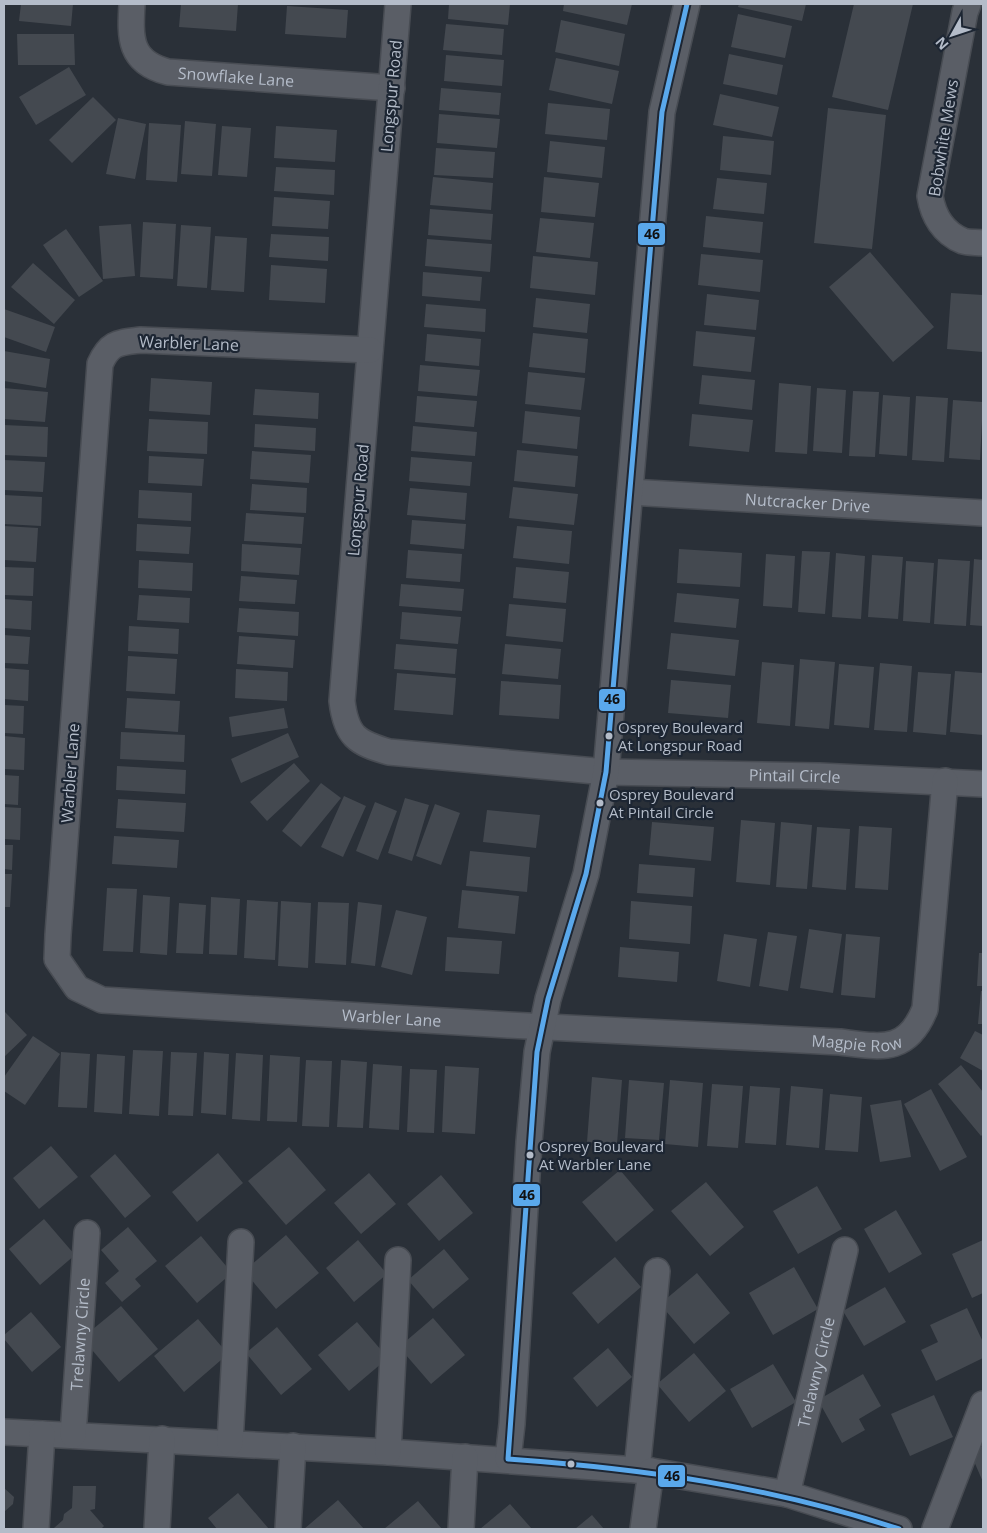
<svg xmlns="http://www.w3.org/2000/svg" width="987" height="1533" viewBox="0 0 987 1533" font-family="'Open Sans',sans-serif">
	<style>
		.building { fill: #444950 }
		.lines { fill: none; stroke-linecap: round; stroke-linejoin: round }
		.minor-casing { stroke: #484c53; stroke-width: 28 }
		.minor { stroke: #5a5e66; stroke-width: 25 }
		.bus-1-casing { stroke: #1d2633; stroke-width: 9 }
		.bus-1 { stroke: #5aa8eb; stroke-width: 5 }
		.bus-dot { fill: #b4bcc9; stroke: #1d2633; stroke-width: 2 }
		.labels { text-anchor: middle; stroke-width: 4.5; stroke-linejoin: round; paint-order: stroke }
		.bus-label { font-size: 15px; fill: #b4bcc9; stroke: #1d2633; text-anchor: start }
		.street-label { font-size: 16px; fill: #b4bcc9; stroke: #1d2633 }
		.line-badge { stroke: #1d2633; stroke-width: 2 }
		.pale-badge-label { font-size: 14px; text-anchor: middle; font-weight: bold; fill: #111 }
	</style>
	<rect width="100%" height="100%" fill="#2a3038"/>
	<path class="building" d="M21,4H73L71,26L19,21Z
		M181,4H238L236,31L179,27Z
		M449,4H510L508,25L448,19Z
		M564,4H632L627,25L563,11Z
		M739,4H806L802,21L738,7Z
		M854,4H913L888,110L832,97Z
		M287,6L348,10L346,38L285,34Z
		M738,14L792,26L785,58L731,47Z
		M561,20L625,34L619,66L555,52Z
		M446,24L504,29L502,55L443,50Z
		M17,34H74L75,65H18Z
		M729,54L783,65L777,95L723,84Z
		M446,55L504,60L502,86L444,81Z
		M556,58L619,71L612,104L549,90Z
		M69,67L86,95L36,125L19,97Z
		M441,88L501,93L499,115L439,110Z
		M720,94L779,107L772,137L713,125Z
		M93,97L116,120L72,163L49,140Z
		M548,103L610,109L607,140L545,134Z
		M828,108L886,115L872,249L814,243Z
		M439,114L500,119L497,148L437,143Z
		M118,118L146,124L135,179L106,174Z
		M185,121L216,124L212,176L181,174Z
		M149,123L181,125L177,182L146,180Z
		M222,126L251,128L247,177L218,175Z
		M276,126L337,130L335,162L274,158Z
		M723,136L774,141L771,175L720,170Z
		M550,141L605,147L602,178L547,172Z
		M436,148L495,152L493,178L434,175Z
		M276,167L335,170L334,195L274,191Z
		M433,177L493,183L491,210L430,205Z
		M544,177L599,183L595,217L541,212Z
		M717,178L767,183L764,214L713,209Z
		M274,197L330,201L328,229L272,226Z
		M430,209L493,214L491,240L428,235Z
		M706,216L763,222L760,253L703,247Z
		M540,218L594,223L590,258L536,252Z
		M143,222L176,224L173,279L140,277Z
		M131,224L135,276L103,279L99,226Z
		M181,225L211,227L207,288L177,286Z
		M66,229L103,281L79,297L43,245Z
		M271,234L329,237L328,261L269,257Z
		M215,236L247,238L244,292L211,290Z
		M427,239L492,244L490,272L425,266Z
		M870,252L934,327L893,362L829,287Z
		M701,254L763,260L760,292L698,285Z
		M533,256L598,262L595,295L530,288Z
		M33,263L75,300L54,324L11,287Z
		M271,265L327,269L325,303L269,300Z
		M423,272L482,277L480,301L422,296Z
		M951,293L983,295V352L947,349Z
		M707,294L759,300L756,330L704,325Z
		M536,298L590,304L587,333L533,327Z
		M426,304L486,309L485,332L424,327Z
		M4,309L55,327L46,352L4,337Z
		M696,331L755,337L751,372L693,366Z
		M533,333L588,339L585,373L529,367Z
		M427,334L481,339L479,366L425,361Z
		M4,351L50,359L46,388L4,381Z
		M420,365L480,370L477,396L418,391Z
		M528,372L585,378L581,410L525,404Z
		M702,375L755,380L752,410L699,404Z
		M151,378L212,382L210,415L149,411Z
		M779,383L811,386L807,454L775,452Z
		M4,388L48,392L45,422L4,419Z
		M817,388L846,390L842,453L813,451Z
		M255,389L319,393L318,419L253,415Z
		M853,391L879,392L875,457L849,456Z
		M883,395L910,397L907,456L879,454Z
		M417,396L477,401L474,427L415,422Z
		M916,396L948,398L944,462L912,460Z
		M953,400L983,402L980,460L949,458Z
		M525,411L580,417L577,449L522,443Z
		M692,414L753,420L749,452L689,446Z
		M149,419L208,422L207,454L147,451Z
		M255,424L316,428L315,451L254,447Z
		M4,425L48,427L47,457L4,455Z
		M413,426L477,432L475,456L411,451Z
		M517,450L578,456L575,487L514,481Z
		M252,451L311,455L309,483L250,479Z
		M149,456L204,459L202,486L148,483Z
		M411,457L472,462L470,486L409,481Z
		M4,460L45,462L43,492L4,490Z
		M252,484L307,488L306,513L250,510Z
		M513,487L578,494L574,525L509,518Z
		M410,488L467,493L465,520L407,515Z
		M139,490L192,493L191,521L138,518Z
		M4,495L42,497L41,526L4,524Z
		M246,513L304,517L302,544L244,541Z
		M412,520L466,524L464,549L410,544Z
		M137,524L191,527L189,554L136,551Z
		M4,526L38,528L36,562L4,560Z
		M517,526L572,531L569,564L513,558Z
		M242,544L301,548L299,575L241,571Z
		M679,549L742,553L740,587L677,583Z
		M408,550L462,554L460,582L406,578Z
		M802,551L830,552L825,614L798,612Z
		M836,553L865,556L861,619L832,617Z
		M766,554L795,556L792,608L763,606Z
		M872,555L903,557L898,619L868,617Z
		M938,559L970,561L966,626L934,624Z
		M974,559L983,560V626L970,625Z
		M139,560L193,563L192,591L138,588Z
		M906,561L934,563L930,623L903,621Z
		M4,567L34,568L33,596L4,595Z
		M516,567L569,572L566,603L513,598Z
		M241,576L297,580L295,604L239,601Z
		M401,584L464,589L462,611L399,606Z
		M677,593L739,599L736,628L674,622Z
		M139,595L190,598L189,623L137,620Z
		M4,599L32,601L31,630L4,628Z
		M509,604L566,609L563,642L506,636Z
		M239,608L299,612L298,636L237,632Z
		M402,612L461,617L458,644L400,639Z
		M129,626L179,629L178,654L128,651Z
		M671,633L739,640L735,676L667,669Z
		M4,635L30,637L28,664L4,663Z
		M239,636L295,640L293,668L237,664Z
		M396,644L457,649L455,674L394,669Z
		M505,644L561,649L558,679L502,674Z
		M128,656L177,659L175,694L126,691Z
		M800,659L835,662L829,729L795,726Z
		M762,662L794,665L790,726L757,723Z
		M880,663L912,666L907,732L874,730Z
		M839,664L874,667L869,728L834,725Z
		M4,668L29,670L28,701L4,699Z
		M236,669L288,672L287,701L235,698Z
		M955,671L983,673V735L950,732Z
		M918,672L951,674L946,735L913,732Z
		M397,673L456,678L453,715L394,710Z
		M671,680L731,685L728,718L668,713Z
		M501,681L561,685L559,719L499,715Z
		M127,698L180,701L178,732L125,728Z
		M4,705L24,706L23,734L4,733Z
		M284,708L288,728L232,737L229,717Z
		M121,732L185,735L184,762L120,759Z
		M288,733L299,757L241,783L231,759Z
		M4,736L25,738L24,770L4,769Z
		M294,763L310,781L267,821L250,802Z
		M117,766L186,770L185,794L116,790Z
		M4,775L19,776L18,805L4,804Z
		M321,783L341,798L301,847L282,831Z
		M344,796L366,806L343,857L321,847Z
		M405,798L429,805L412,861L388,853Z
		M118,799L186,803L184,832L116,828Z
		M375,802L397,811L378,860L356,851Z
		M435,804L460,813L441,865L416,856Z
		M4,807L21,808L20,840L4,839Z
		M487,810L540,815L536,848L483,842Z
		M741,820L775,823L770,885L736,882Z
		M652,822L714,827L711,861L649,855Z
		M781,822L812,825L807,889L776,887Z
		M859,826L892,828L888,890L855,888Z
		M817,827L850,829L846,890L812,887Z
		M114,836L179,840L177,868L112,864Z
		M4,845H13L12,870L4,869Z
		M470,851L530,857L527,892L466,886Z
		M639,864L695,868L693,897L637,893Z
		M4,874H12L10,907H4Z
		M107,888L137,889L133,952L103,951Z
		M462,890L519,896L515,934L458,928Z
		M143,895L170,897L167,955L140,953Z
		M211,897L240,899L237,955L209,954Z
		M247,900L278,902L275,960L244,958Z
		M281,901L311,903L308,968L278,966Z
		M631,901L692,906L690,944L629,939Z
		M318,902L349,903L346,965L315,963Z
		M358,902L382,905L375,966L351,963Z
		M179,903L206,905L203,954L176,953Z
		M396,910L427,917L412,975L381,967Z
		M809,929L842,934L833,993L800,988Z
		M768,932L797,936L788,991L759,986Z
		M724,934L757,939L750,987L717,981Z
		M846,934L880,937L875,998L841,995Z
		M447,937L502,941L499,974L445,971Z
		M620,947L679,952L677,982L618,977Z
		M979,953H983V986H977Z
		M981,991H983V1024H978Z
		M5,1012L27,1035L4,1057V1014Z
		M975,1031L983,1035V1071L960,1058Z
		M33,1036L60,1054L25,1105L4,1091V1077Z
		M133,1050L163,1051L159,1116L129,1114Z
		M61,1052L90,1054L87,1108L58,1107Z
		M171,1052L197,1053L193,1116L168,1115Z
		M204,1052L229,1054L226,1115L201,1113Z
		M236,1053L263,1055L260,1121L232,1119Z
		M97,1054L125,1056L122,1114L94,1112Z
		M270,1055L300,1057L297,1122L267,1121Z
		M306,1060L332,1061L329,1127L302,1126Z
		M341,1060L367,1062L363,1128L337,1127Z
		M373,1064L402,1066L399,1130L369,1128Z
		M961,1065L983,1092V1134L981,1136L938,1084Z
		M445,1066L479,1068L475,1134L442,1132Z
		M410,1069L437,1070L434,1133L407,1132Z
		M592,1077L622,1080L617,1144L587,1142Z
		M629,1080L664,1083L659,1140L625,1138Z
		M670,1080L703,1083L698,1147L665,1144Z
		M712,1084L743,1086L738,1148L707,1146Z
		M750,1086L780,1088L776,1145L745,1143Z
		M791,1086L823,1089L819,1148L786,1145Z
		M931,1089L967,1157L940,1171L904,1104Z
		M830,1094L862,1097L858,1152L825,1150Z
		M901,1100L911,1157L880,1162L870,1105Z
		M51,1146L78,1177L39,1209L13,1178Z
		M289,1147L326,1190L286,1225L248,1181Z
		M218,1153L243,1183L197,1222L172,1192Z
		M115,1154L151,1196L125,1218L90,1176Z
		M620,1170L654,1210L616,1242L582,1202Z
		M369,1173L396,1204L361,1234L334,1203Z
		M441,1175L473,1213L439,1241L407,1204Z
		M706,1182L744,1227L710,1256L671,1211Z
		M817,1186L842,1229L798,1254L773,1211Z
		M896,1210L922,1254L889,1273L864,1229Z
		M44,1219L75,1255L40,1285L9,1249Z
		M128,1227L157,1261L135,1279L141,1286L122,1302L105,1283L119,1271L101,1250Z
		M286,1235L319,1273L276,1309L244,1271Z
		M201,1236L232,1273L197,1303L165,1266Z
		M358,1240L387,1274L354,1302L326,1268Z
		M983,1240V1293L972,1298L952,1254Z
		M444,1249L469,1279L433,1309L408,1280Z
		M615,1257L641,1287L598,1324L572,1293Z
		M794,1267L818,1309L773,1335L749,1293Z
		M697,1273L730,1313L694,1344L660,1304Z
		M885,1287L906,1322L864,1346L843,1311Z
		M121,1306L158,1349L119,1382L82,1338Z
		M967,1308L983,1342V1358L936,1381L921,1350L938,1342L930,1325Z
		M31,1312L61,1347L32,1372L4,1339V1335Z
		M433,1318L465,1355L431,1384L399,1347Z
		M198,1319L228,1354L184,1392L154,1356Z
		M357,1322L388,1358L349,1391L318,1355Z
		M277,1327L312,1369L281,1395L246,1353Z
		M608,1348L632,1377L597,1407L573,1378Z
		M694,1353L726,1391L689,1422L657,1384Z
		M773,1364L796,1402L752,1428L730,1389Z
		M863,1374L881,1406L859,1419L865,1430L842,1443L818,1400Z
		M934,1395L953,1437L910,1456L891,1414Z
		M983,1446V1482L970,1452Z
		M73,1486H96L95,1509L90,1510L104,1526L101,1529L54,1528L63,1520L64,1514L72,1508Z
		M4,1488L14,1497L13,1504L4,1512Z
		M238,1493L269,1529H217L208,1518Z
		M338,1500L364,1529H304Z
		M418,1501L442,1529H384Z
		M510,1504L532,1529H480Z
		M592,1515L604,1529H575Z"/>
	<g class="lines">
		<defs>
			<g id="minor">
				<path id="s1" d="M132,4C130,38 129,62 168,72L392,88"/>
				<path id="s2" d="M398,4L342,701C346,736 357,743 389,752L606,772L819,776L983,784"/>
				<path d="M968,4L965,12L930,196C933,215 943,233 963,241C969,243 977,242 983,243"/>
				<path id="s3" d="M370,350L141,340C118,343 110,342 100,364L58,935L57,959L77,988L102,1000L508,1025L840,1042C881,1047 907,1054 925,1009L945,781"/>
				<path id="s4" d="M630,492L983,513"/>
				<path d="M4,1432L388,1452L651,1471L787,1494L899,1529"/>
				<path id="s5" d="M73,1435L87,1233"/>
				<path d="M230,1443L241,1242"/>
				<path d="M388,1452L398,1260"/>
				<path d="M508,1459L512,1424L529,1142L537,1052L548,999L586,874L606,772L662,112L687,4"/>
				<path d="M637,1470L657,1271"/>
				<path id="s6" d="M787,1494L845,1250"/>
				<path d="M36,1529L42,1434"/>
				<path d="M157,1529L162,1439"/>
				<path d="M288,1529L293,1446"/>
				<path d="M461,1529L465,1457"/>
				<path d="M643,1529L651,1471"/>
				<path d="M935,1529L983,1404"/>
			</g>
		</defs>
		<use href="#minor" class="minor-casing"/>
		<use href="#minor" class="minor"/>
		<defs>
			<path id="bus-1" d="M687,4L662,112L606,772L586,874L548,999L537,1052L508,1459C645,1469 768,1486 899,1529"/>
		</defs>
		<use href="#bus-1" class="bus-1-casing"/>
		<use href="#bus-1" class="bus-1"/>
	</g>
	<g class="bus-dot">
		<circle cx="609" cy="736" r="4.5"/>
		<circle cx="600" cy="803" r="4.5"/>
		<circle cx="530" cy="1155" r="4.5"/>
		<circle cx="571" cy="1464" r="4.5"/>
	</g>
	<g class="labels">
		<g class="bus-label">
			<text x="618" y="733">Osprey Boulevard<tspan x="618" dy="18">At Longspur Road</tspan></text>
			<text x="609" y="800">Osprey Boulevard<tspan x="609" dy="18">At Pintail Circle</tspan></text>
			<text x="539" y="1152">Osprey Boulevard<tspan x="539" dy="18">At Warbler Lane</tspan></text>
		</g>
		<g class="street-label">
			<text dy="6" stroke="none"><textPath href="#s1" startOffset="155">Snowflake Lane</textPath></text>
			<text transform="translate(391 96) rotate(-85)" y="6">Longspur Road</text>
			<text transform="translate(943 138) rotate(-81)" y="6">Bobwhite Mews</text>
			<text transform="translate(189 343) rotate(2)" y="6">Warbler Lane</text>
			<text transform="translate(358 500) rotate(-85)" y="6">Longspur Road</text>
			<text dy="6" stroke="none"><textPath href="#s4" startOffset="178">Nutcracker Drive</textPath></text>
			<text transform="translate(70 773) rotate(-86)" y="6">Warbler Lane</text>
			<text dy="6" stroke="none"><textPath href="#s2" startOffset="1182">Pintail Circle</textPath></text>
			<text dy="6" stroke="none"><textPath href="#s3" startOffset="1230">Warbler Lane</textPath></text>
			<text dy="6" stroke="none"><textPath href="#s3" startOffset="1696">Magpie Row</textPath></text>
			<text dy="6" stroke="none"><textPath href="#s5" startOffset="101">Trelawny Circle</textPath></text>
			<text dy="6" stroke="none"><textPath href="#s6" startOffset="125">Trelawny Circle</textPath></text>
		</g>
	</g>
	<g class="line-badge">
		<rect x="637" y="222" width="29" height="24" rx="5" fill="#5aa8eb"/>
		<rect x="598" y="688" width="28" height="24" rx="5" fill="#5aa8eb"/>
		<rect x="512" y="1183" width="29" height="24" rx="5" fill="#5aa8eb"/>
		<rect x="657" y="1464" width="29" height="24" rx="5" fill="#5aa8eb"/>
	</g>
	<g class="pale-badge-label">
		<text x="652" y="239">46</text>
		<text x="612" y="704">46</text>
		<text x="527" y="1200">46</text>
		<text x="672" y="1481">46</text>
	</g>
	<rect width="987" height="1533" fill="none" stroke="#b4bcc9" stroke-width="10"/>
	<g transform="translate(952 35) rotate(230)" stroke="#1d2633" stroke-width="4" paint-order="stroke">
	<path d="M0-4L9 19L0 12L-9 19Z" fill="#b4bcc9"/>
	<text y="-8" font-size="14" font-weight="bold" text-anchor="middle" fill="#b4bcc9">N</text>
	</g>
</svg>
